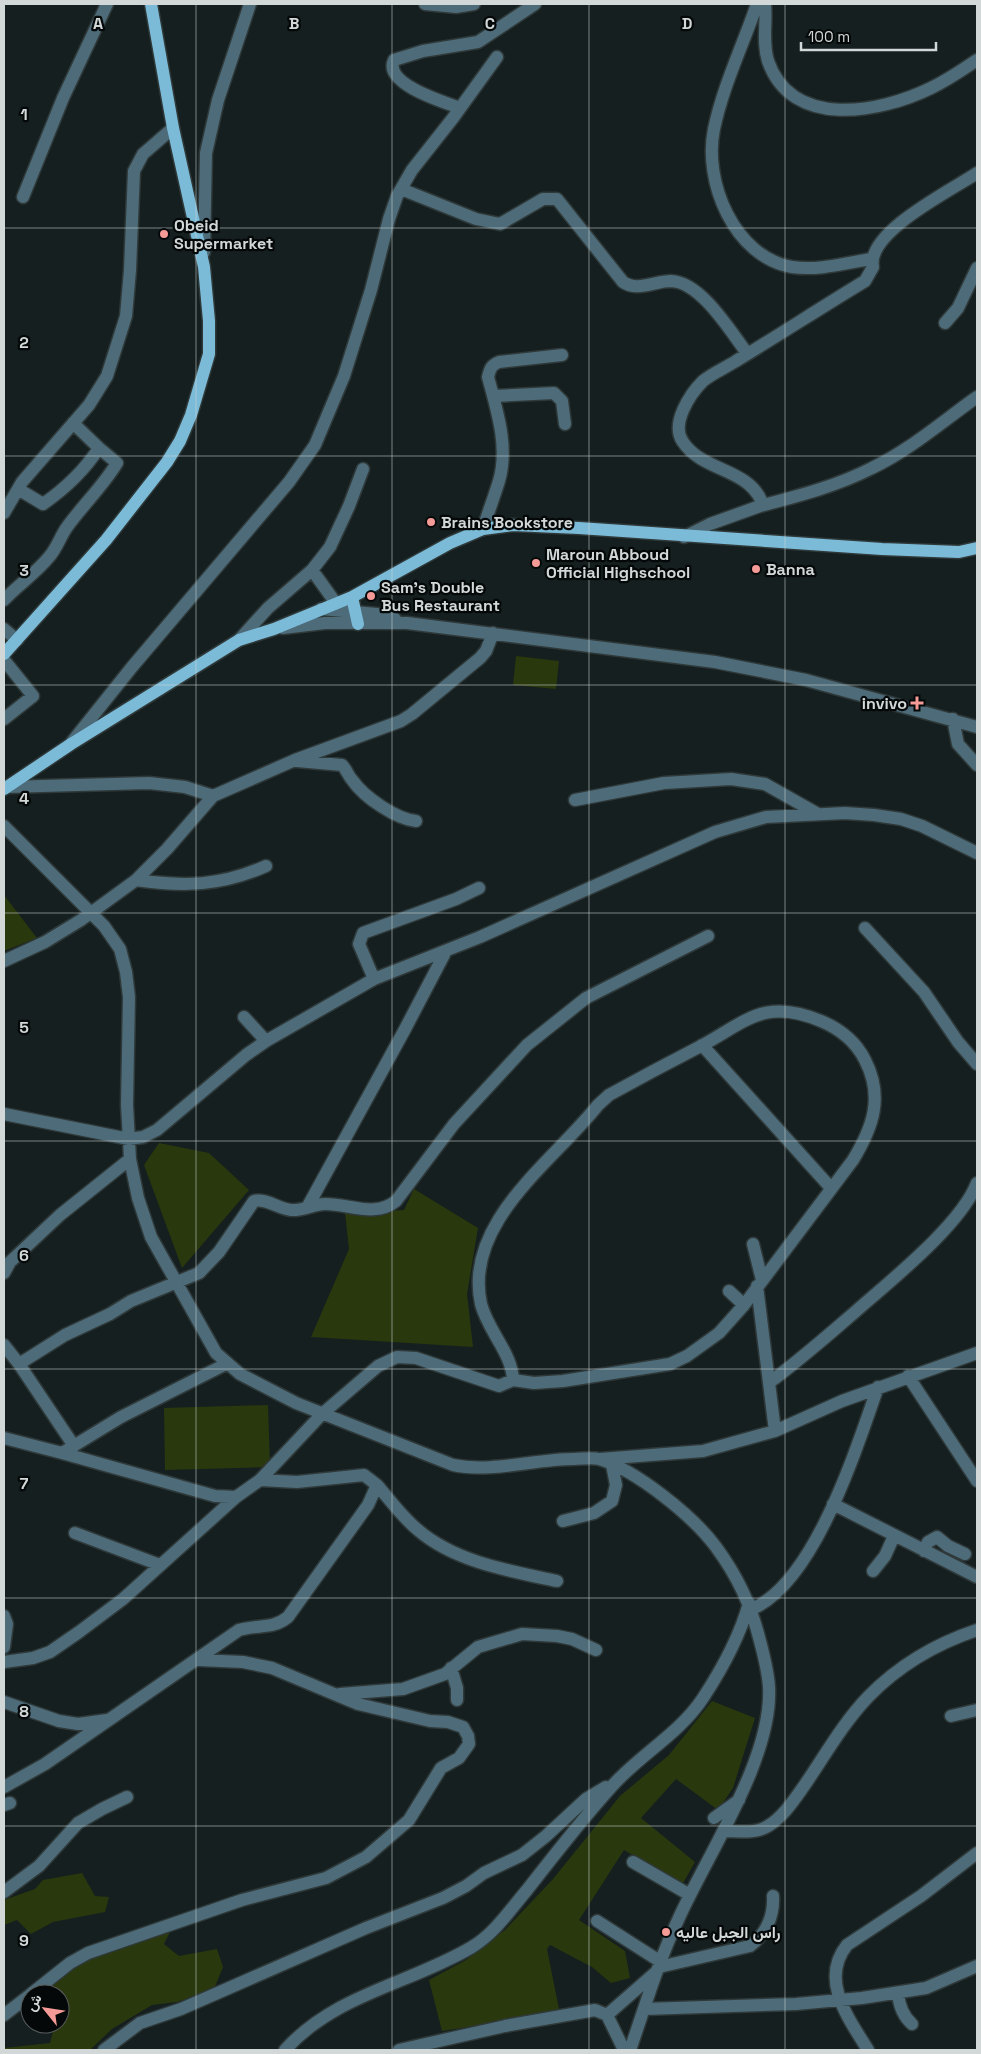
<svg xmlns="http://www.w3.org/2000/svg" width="981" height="2054" viewBox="0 0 981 2054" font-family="'Space Grotesk',Vazirmatn,sans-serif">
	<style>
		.green { fill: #2a380d }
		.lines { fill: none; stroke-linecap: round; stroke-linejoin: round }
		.minor-casing { stroke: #2f3939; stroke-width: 15 }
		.major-casing { stroke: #2f3939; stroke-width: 15 }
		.minor { stroke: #4d6b79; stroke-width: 12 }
		.major { stroke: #7bbbd8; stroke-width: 12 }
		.grid { fill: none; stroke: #d1d8d7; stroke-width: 1; stroke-opacity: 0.55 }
		.poi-dot { fill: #f59b97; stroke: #050808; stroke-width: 2 }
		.labels { text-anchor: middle; stroke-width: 4.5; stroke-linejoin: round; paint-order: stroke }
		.poi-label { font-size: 16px; font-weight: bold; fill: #d1d8d7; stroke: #050808; text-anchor: start }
		.grid-label { font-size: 16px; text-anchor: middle; font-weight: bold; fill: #d1d8d7; stroke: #050808; stroke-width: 4.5; stroke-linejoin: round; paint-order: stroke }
	</style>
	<rect width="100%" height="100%" fill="#151f1f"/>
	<path class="green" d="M516,656L559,661L556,689L513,685Z
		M4,895L37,938L4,951Z
		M159,1143L209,1153L249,1190L182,1268L144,1165Z
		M414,1189L478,1228L467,1294L473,1347L311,1337L349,1249L345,1213L404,1210Z
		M268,1405L270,1467L165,1470L164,1408Z
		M712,1701L755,1718L733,1788L718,1810L676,1779L641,1818L695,1862L682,1885L624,1850L579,1920L625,1951L630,1978L611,1983L592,1967L550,1945L547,1949L559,2009L518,2019L442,2031L429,1980L466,1960L505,1930L553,1879L620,1796L669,1755Z
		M82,1873L95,1896L109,1897L105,1912L53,1922L31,1934L17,1920L4,1925V1900L35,1889L43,1880Z
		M170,1932L164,1944L179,1956L217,1949L223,1967L214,1989L177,2002L152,2005L112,2029L90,2050H4V2048L50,2043L55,2024H60V1994H40L42,1990L93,1954Z"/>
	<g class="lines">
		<defs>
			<path id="minor" d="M425,4L456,7V4
				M757,4C743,45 723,86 714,129C703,181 734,257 792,267C818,271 846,263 871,259
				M765,4C767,23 762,42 768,61C792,130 880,113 931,88C948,80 962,70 977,60
				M456,7L474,4
				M460,108C444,102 383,84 394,60L423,51L478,42L535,4
				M401,189L476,219L500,224L543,199H557L623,282C637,292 655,281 671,281C701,282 730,331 747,353
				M23,197L63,98L107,4
				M204,252L206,153L218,100L250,4
				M945,323L958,308L977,268
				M494,396L554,393L562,401L565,424
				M18,489L43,504C66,488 84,471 99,448L73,423
				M760,506C798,496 837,486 872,468C910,450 943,421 977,397
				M4,513L22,482L89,405L107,376L126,316L130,270L134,171L143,154L173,128
				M483,529C488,513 494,497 499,481C509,447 497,411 488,377C490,369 491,365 499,362L562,355
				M684,537L710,524L760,506L761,500C746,468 702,471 683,442C670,424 690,394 703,381C713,373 725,368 736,361C779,335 822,307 865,281L873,267C866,232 952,190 977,173
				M312,570L335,602
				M4,600C18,585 36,573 49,557C57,548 60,537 67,527C83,505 103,486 117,463L99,448
				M321,609L377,614L395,619
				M283,628L325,623H407L715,662L806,680L977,727
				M4,629L17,640
				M239,640L268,608L312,570L330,547L349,506L363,469
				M4,660L33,696L4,719
				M953,719L958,744L977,765
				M72,742L132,667L289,482L315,445L344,376L371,290L389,219L397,196L412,170L453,118L497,57
				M297,761L342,765C347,770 348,776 353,781C364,797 396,819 416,821
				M7,787L149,783L185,787L213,796
				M575,800L664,783L731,779L765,784L818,814
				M4,826L104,926L120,949L126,972L129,997L127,1105L130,1159L138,1198L151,1237L216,1353L240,1374L296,1403L453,1465C493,1473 534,1459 574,1459C582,1459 592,1457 599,1459C636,1470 693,1516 716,1547C738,1577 751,1605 760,1641C764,1656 768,1671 769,1687C773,1758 707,1855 678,1920C658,1962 645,2007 630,2050
				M136,880C184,887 221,886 266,866
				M865,928L924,992L958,1042L977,1064
				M4,961L45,942L81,920L136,880L167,849L213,796L295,760L401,721L412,714L480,658L486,651L493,633
				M374,979L359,944L363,933L456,899L479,888
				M244,1017L266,1041
				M702,1045L831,1188
				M4,1114L129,1139L143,1137L157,1130L246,1055L266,1041L374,979L480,937L715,832L766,817L845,813L874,815L901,819L922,826L977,853
				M308,1206L404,1031L446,951
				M753,1244L762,1280
				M4,1273L10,1262L60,1215L130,1159
				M757,1286L775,1431
				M729,1291L744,1305
				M4,1345L19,1364L74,1446
				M19,1364L65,1335L110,1314L131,1301L199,1273L219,1252L254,1201C266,1198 279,1209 291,1210C303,1211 314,1204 325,1204C350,1204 375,1218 396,1201L454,1124L527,1045L586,998L708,936
				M908,1376L977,1481
				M770,1382C800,1360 827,1336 855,1312C890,1281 961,1225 977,1183
				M4,1438L62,1453L121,1417L226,1364
				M62,1453L215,1496L236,1497
				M600,1459L703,1451L775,1431L842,1401L977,1353
				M377,1485C390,1500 402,1517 418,1530C455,1562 510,1571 557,1581
				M833,1504L977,1577
				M563,1521L594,1513L612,1501L616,1485L612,1465
				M75,1533L160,1565
				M924,1551L928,1542L937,1537L948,1546L965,1554
				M873,1571L885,1556L894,1536
				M752,1609C815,1582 856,1449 878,1387
				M4,1616L7,1624L4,1647
				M4,1662L33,1658L50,1652L79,1632L123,1599L236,1497L260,1480L322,1414L378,1366L397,1357L416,1358L499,1386L513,1380L534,1383L563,1381L670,1364L687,1356L719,1333L744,1305L853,1160C873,1127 884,1097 865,1060C856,1042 840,1029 821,1021C764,997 746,1022 699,1047C668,1063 638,1079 609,1095L598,1105C554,1161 463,1222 481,1304C488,1331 512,1353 513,1380
				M451,1668L457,1688V1700
				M340,1694L403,1689L445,1674L478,1647L522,1634L557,1636L572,1639L596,1650
				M4,1702L59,1721L78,1724L107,1720
				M951,1716L977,1710
				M4,1787L45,1764L239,1630C258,1624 272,1630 288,1617L368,1505L377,1485L364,1475L297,1482L260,1480
				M4,1805L10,1803
				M714,1818L739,1800
				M724,1831C738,1831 756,1834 768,1826C783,1817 794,1800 804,1786C824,1757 843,1723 868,1697C899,1665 935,1644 977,1630
				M633,1862L690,1895
				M4,1892L39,1866L78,1823L102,1809L127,1797
				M597,1921L661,1962
				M659,1967L750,1946C766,1934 774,1916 773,1896
				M898,1993C899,2005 903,2016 912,2024
				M31,1994L70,1963L88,1953L242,1900L326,1878L366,1857L409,1820L441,1768L459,1758L469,1744L468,1736L463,1727L448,1722L430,1721L358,1704L272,1668L243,1662L199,1660
				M644,2009L796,2004L862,1998L926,1988L977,1966
				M4,2015L30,1995
				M607,2015L655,1973
				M104,2050L140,2023L181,2009L366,1928L443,1898L466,1886L484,1873L522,1855L546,1836L586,1799L606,1787
				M285,2050C335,1994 410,1984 472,1947C495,1933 510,1910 527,1890C555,1854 583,1818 613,1785C641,1754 680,1733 703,1698C722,1669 740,1636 749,1603
				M399,2050L505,2026L595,2010L607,2015L624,2050
				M868,2050C849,2019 819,1980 847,1945L921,1896L977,1853"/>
			<path id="major" d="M352,597L358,624
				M4,654L106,540L167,462L180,441L191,415L209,354V321L204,267L173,128L151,4
				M4,789L71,744L239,640L274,629L352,597L450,543L483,529L513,525L579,528L882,549L959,552L977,548"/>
		</defs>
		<use href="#minor" class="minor-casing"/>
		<use href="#major" class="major-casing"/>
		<use href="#minor" class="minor"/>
		<use href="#major" class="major"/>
	</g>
	<path class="grid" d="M196,4V2050M392,4V2050M589,4V2050M785,4V2050M4,228H977M4,456H977M4,685H977M4,913H977M4,1141H977M4,1369H977M4,1598H977M4,1826H977"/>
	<g class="poi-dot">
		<circle cx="164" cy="234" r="5"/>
		<circle cx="431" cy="522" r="5"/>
		<circle cx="536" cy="563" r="5"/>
		<circle cx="756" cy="569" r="5"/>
		<circle cx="371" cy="596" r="5"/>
		<path d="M914.5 695.5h5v5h5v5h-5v5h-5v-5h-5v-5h5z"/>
		<circle cx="666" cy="1932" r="5"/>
	</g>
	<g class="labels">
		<g class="poi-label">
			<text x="174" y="231">Obeid<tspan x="174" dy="18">Supermarket</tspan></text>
			<text x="441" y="528">Brains Bookstore</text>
			<text x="546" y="560">Maroun Abboud<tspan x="546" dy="18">Official Highschool</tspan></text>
			<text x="766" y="575">Banna</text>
			<text x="381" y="593">Sam's Double<tspan x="381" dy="18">Bus Restaurant</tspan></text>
			<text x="907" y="709" text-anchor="end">invivo</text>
			<text x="676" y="1938">راس الجبل عاليه</text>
		</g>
	</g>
	<g class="grid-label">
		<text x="98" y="29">A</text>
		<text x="294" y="29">B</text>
		<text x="490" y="29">C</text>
		<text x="687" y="29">D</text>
		<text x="24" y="120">1</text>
		<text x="24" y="348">2</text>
		<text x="24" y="576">3</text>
		<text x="24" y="804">4</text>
		<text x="24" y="1033">5</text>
		<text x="24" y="1261">6</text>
		<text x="24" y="1489">7</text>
		<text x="24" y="1717">8</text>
		<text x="24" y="1946">9</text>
	</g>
	<rect width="981" height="2054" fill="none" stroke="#d1d8d7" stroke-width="10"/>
	<g transform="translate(45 2009) rotate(300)"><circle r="24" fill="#050808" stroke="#575b5b"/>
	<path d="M0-4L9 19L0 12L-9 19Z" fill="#f59b97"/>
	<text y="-8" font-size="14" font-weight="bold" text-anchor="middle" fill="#d1d8d7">ش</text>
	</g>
	<path d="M801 42v8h135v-8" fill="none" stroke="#d1d8d7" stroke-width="2.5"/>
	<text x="808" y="42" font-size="15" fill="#d1d8d7" stroke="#050808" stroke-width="4" paint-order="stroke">100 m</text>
</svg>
